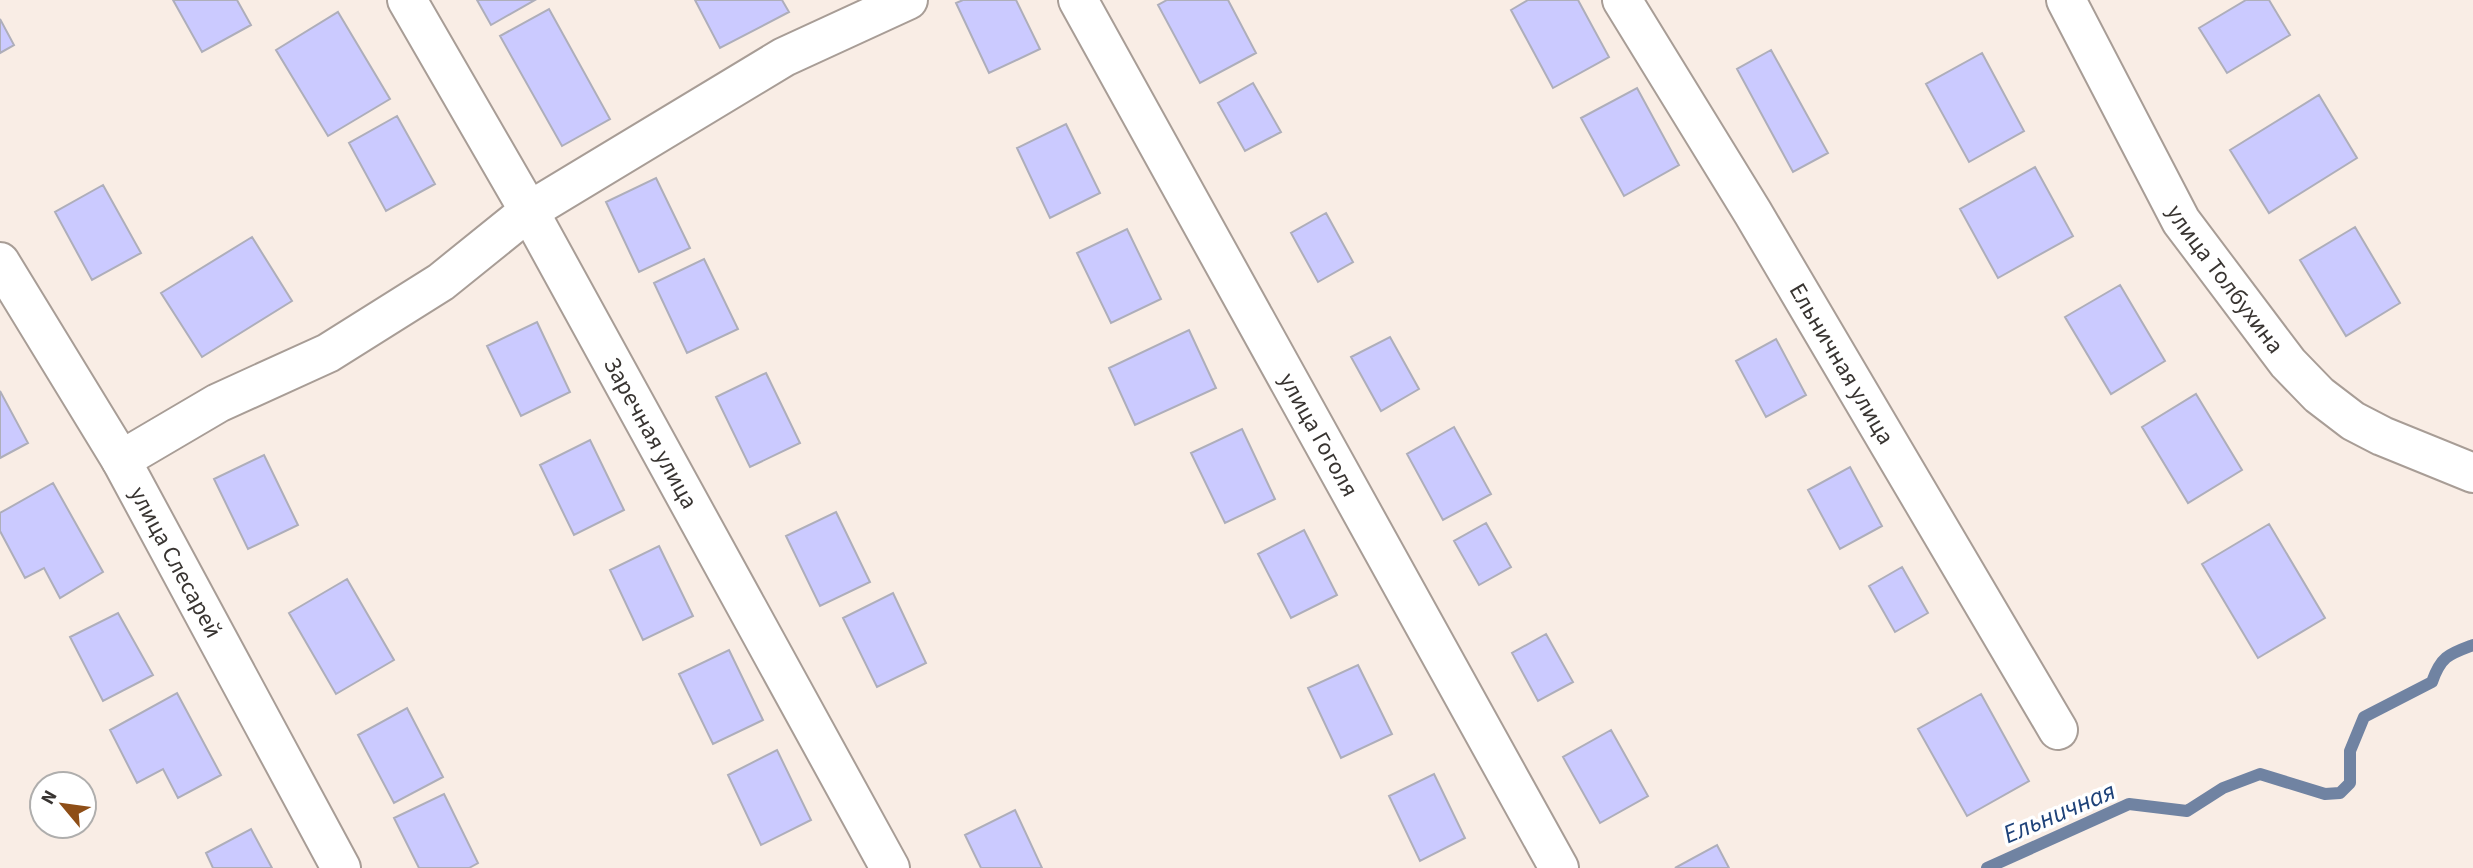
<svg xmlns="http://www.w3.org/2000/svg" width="2473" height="868" viewBox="0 0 2473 868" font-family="'Source Sans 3',sans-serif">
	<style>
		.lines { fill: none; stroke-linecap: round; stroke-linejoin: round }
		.stream { stroke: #7083a2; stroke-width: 12 }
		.building { fill: #cbcaff; stroke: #aeaeba; stroke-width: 2 }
		.street-casing { stroke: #a89d96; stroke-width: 42 }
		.street { stroke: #fff; stroke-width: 38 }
		.labels { text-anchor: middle; stroke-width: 7; stroke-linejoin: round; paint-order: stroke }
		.street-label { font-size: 24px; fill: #383431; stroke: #fff }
		.water-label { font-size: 26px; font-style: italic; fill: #1e4279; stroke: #fff }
	</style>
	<rect width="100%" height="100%" fill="#f9ede5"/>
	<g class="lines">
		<path class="stream" d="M1987,868L2129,804L2187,811L2223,788L2260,774L2325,794L2340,793L2350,783V751L2364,717L2432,682C2441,656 2449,654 2473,645"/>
	</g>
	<path class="building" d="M173,0H237L251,25L202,52Z
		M477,0H535L491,25Z
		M695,0H782L789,12L720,48Z
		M963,0H1016L1040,49L989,73L956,3Z
		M1167,0H1228L1256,53L1200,83L1158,5Z
		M1528,0H1578L1609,57L1553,88L1511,10Z
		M2246,0H2269L2290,35L2227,73L2199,28Z
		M549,9L610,119L562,146L500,36Z
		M338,12L390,99L328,136L276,50Z
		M0,19L14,45L0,53Z
		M1771,50L1828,153L1793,172L1737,69Z
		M1982,53L2024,131L1969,162L1926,84Z
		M1253,83L1281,132L1245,151L1218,103Z
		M1637,88L1679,165L1624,196L1581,118Z
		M2319,95L2357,158L2269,213L2230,150Z
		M397,116L435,184L386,211L349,143Z
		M1066,124L1100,193L1050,218L1017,148Z
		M2035,167L2073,236L1998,278L1960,209Z
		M656,178L690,248L639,272L606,202Z
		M103,185L141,253L92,280L55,212Z
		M1326,213L1353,262L1318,282L1291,233Z
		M2355,227L2400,303L2346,336L2300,260Z
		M1127,229L1161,299L1111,323L1077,253Z
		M252,237L292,301L202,357L161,293Z
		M704,259L738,329L687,353L654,283Z
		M2120,285L2165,361L2111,394L2065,317Z
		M537,322L570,392L521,416L487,346Z
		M1189,330L1216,388L1135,425L1109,368Z
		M1390,337L1419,389L1381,411L1351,357Z
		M1776,339L1806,395L1766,417L1736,361Z
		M766,373L800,443L750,467L716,397Z
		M0,391L28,443L0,458Z
		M2196,394L2242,470L2188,503L2142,427Z
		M1454,427L1491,494L1443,520L1407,454Z
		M1242,429L1275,499L1225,523L1191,453Z
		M590,440L624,510L574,535L540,465Z
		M264,455L298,525L248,549L214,479Z
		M1850,467L1882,526L1840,549L1808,490Z
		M53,483L103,572L60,598L44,568L25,578L0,531V513Z
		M836,512L870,582L820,606L786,536Z
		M1486,523L1511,567L1479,585L1454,541Z
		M2269,524L2325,618L2258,658L2202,564Z
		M1304,530L1337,595L1291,618L1258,554Z
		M659,546L693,616L643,640L610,570Z
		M1902,567L1928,613L1895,632L1869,586Z
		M347,579L394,660L336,694L289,613Z
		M893,593L926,663L877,687L843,618Z
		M118,613L153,675L103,701L70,637Z
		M1546,634L1573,682L1538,701L1512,653Z
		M729,650L763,720L713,744L679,674Z
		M1358,665L1392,734L1341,758L1308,688Z
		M177,693L221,775L178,798L163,769L137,783L110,730Z
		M1981,694L2029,781L1967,816L1918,729Z
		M407,708L443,777L394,803L358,735Z
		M1611,730L1648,796L1600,823L1563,757Z
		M777,750L811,820L761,845L728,775Z
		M1434,774L1465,838L1420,861L1389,796Z
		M444,794L478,863L469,868H419L394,818Z
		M1015,810L1042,868H981L965,835Z
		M251,829L272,868H213L206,853Z
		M1717,845L1729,868H1675Z"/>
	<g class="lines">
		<defs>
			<g id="street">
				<path id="s1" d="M407,0L529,211L890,868"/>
				<path id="s2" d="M1078,0L1559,868"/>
				<path id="s3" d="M1622,0L1753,213L2058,730"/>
				<path id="s4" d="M2066,0L2181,221L2288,363L2319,395L2353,421L2382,436L2473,473"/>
				<path id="s5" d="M0,262L121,460L341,868"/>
				<path d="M121,460L218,403L328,353L441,282L529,211L784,57L908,0"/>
			</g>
		</defs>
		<use href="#street" class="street-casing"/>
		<use href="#street" class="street"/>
	</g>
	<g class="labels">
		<g class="street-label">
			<text dy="8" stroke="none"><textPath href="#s4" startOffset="322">улица Толбухина</textPath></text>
			<text dy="8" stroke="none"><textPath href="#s3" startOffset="425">Ельничная улица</textPath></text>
			<text dy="8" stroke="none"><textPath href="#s1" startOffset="497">Заречная улица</textPath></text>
			<text dy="8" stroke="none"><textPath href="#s2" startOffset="497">улица Гоголя</textPath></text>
			<text dy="8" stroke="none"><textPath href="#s5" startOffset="348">улица Слесарей</textPath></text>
		</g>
		<g class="water-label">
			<text transform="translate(2059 812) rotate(-23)" y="9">Ельничная</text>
		</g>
	</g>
	<g transform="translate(63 805) rotate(299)"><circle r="33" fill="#ffffff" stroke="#afaead" stroke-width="2"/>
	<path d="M0-5L12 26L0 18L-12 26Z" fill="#8e4e17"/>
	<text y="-10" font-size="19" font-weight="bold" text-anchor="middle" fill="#383431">N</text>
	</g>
</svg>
